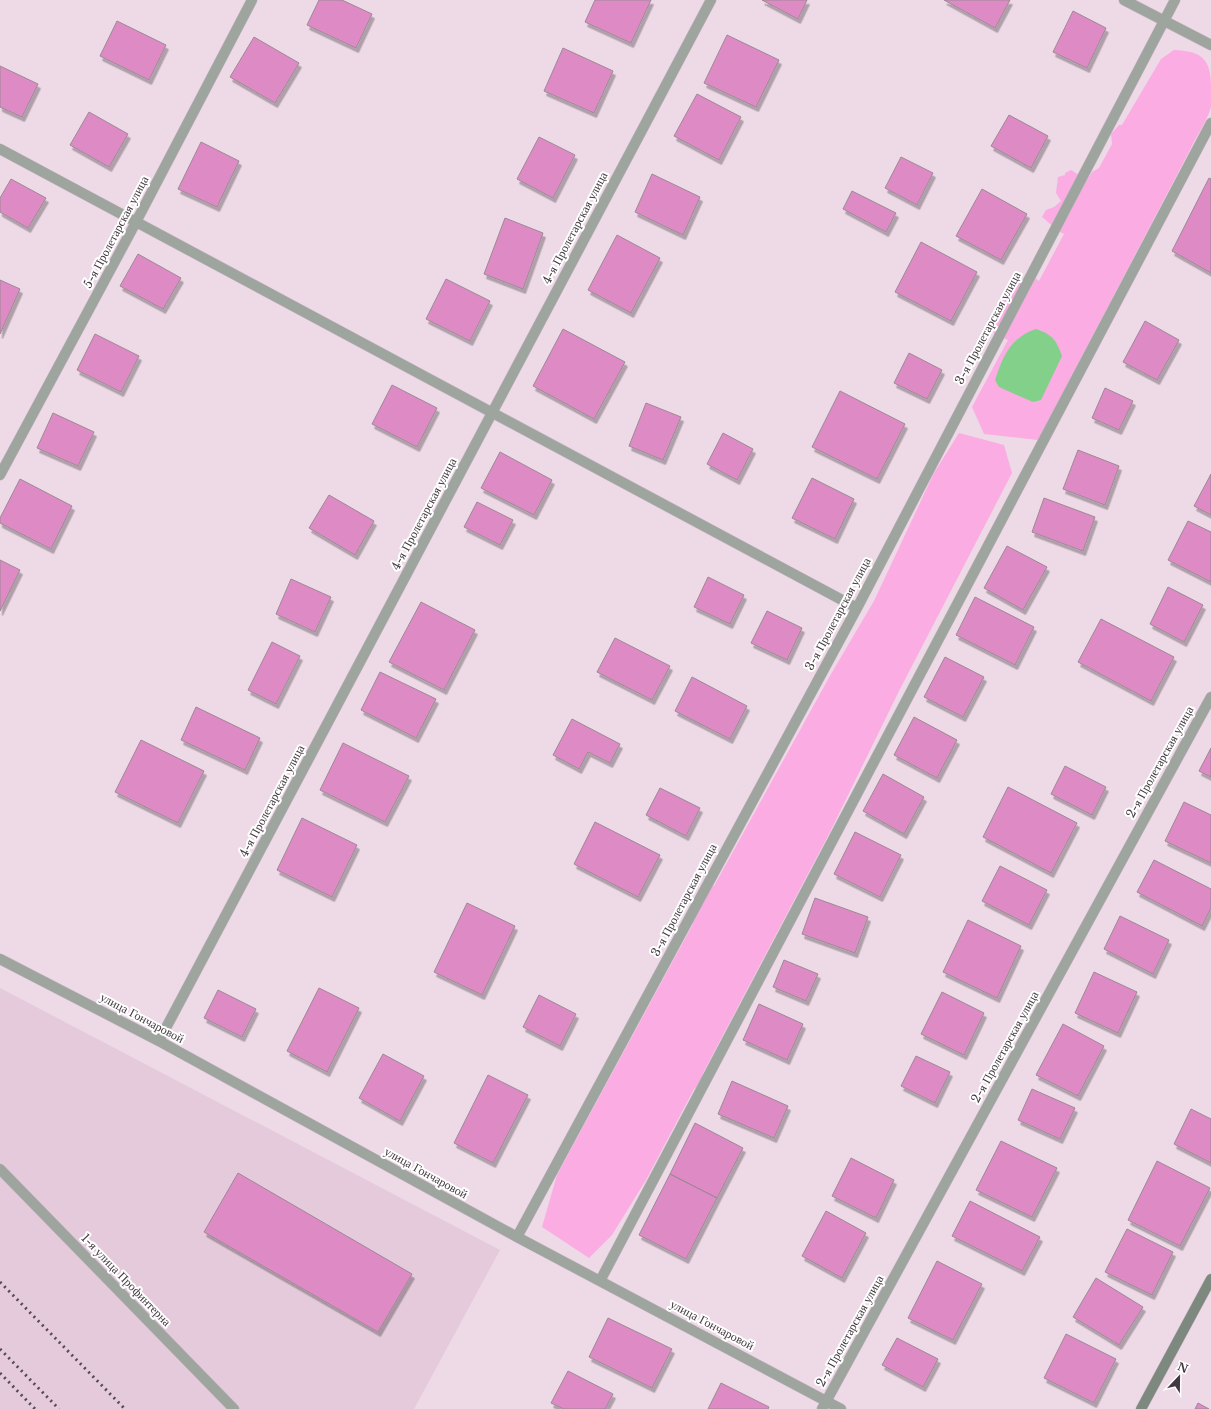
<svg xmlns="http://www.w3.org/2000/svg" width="1211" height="1409" viewBox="0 0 1211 1409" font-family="'Libre Baskerville',serif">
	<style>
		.built { fill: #e5cadb }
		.green { fill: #fbace3 }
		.water { fill: #83d08b }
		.building { fill: #de8bc5; stroke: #9c8895; filter: url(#shadow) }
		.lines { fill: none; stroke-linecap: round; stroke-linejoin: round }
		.service-casing { stroke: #c8b6c2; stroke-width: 11 }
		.minor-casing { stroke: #c8b6c2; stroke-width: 11 }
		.secondary-casing { stroke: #c8b6c2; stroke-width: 11 }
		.service { stroke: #9da59e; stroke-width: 10 }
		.minor { stroke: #9da59e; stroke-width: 10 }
		.secondary { stroke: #7d887e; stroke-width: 10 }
		.rail { stroke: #544b51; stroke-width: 3; stroke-dasharray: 2 4; stroke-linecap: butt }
		.labels { text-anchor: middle; stroke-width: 4; stroke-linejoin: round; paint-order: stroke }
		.street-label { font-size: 12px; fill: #41393e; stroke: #fff }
	</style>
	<defs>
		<filter id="shadow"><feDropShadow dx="2.5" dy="4.5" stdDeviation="0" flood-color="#0004"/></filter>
	</defs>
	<rect width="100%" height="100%" fill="#eed9e7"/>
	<path class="built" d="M0,988L500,1250L414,1409H0Z"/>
	<path class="green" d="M1174,50C1202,51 1211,59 1211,87C1211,93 1211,100 1211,106C1209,118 1196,137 1191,148L1038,440L984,434L972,407L1008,340L994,334C993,321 990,301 1008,297C1014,284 1021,280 1035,278L1039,281L1064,234C1055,230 1050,223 1042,217L1046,210L1054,207L1061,201L1056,193L1058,177L1065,175V173L1071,170L1087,180L1092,172L1099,168L1112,144L1111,134L1119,125H1122L1161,59Z
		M959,433L1004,445L1012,473L899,691L830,832L703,1073L702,1081L694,1089L646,1180L612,1235L589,1258L542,1227L557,1175L693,924L692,918L711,884L714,886L831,674L874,601L934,473Z"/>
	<path class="water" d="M1036,329C1053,335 1056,340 1062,356L1041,400L1033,402L999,387L995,380C1003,356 1010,338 1036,329Z"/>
	<path class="building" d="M319,0H342L372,14L356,48L307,25Z
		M595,0H651L631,43L585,22Z
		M762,0H807L798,19Z
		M944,0H1010L995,28Z
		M1073,11L1106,28L1087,68L1053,52Z
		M117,21L166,45L149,80L100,56Z
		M727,35L779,60L756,107L704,83Z
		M254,37L299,63L275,103L230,77Z
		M563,48L613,71L594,113L544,91Z
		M0,66L38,84L22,117L0,107Z
		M697,94L741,117L719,160L674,136Z
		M89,112L128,134L109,167L70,145Z
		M1009,115L1048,136L1031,168L991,146Z
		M539,137L575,155L553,198L517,179Z
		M201,142L239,161L217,207L178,189Z
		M901,157L933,173L917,205L885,188Z
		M652,174L700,197L683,235L635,212Z
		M1209,178L1211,179V273L1172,251Z
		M11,179L46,198L28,228L0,212V198Z
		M982,189L1027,214L1001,260L956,236Z
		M852,191L896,213L886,232L843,209Z
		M505,218L543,233L523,289L484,274Z
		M617,235L660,258L631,313L588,290Z
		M921,242L977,272L951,321L895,292Z
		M138,254L181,278L163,309L120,286Z
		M446,279L490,301L470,341L426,319Z
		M0,280L20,289L0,334Z
		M1145,321L1179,340L1157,380L1123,362Z
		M563,329L625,362L594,419L533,386Z
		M95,334L139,356L121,392L77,370Z
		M909,353L942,370L927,399L894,383Z
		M392,385L437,408L417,447L372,424Z
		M1105,388L1133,401L1119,430L1092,418Z
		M840,391L905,424L877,479L812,447Z
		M646,403L681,417L663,460L629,446Z
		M53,413L94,432L78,466L37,448Z
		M723,433L753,449L737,480L707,464Z
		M1078,450L1119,466L1105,505L1063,489Z
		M500,452L552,480L534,515L481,488Z
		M1211,474V515L1194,506Z
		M812,478L854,499L835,539L792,518Z
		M20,479L72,506L51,549L0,523V518Z
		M329,495L374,521L355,555L309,528Z
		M1044,498L1095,517L1083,551L1032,532Z
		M477,502L513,520L500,545L464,527Z
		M1188,521L1211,532V582L1168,560Z
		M1007,546L1047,567L1023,610L984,588Z
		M0,560L20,570L0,611Z
		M708,577L744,595L730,624L694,607Z
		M291,579L331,597L315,632L276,614Z
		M1168,587L1203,605L1184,642L1150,624Z
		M975,597L1034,627L1015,665L956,635Z
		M421,602L475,630L444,690L389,662Z
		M767,611L802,628L787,660L751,643Z
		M1101,619L1174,657L1151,701L1078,662Z
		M615,638L670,666L652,700L597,672Z
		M272,642L300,656L276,704L248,690Z
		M945,657L984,677L963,717L924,697Z
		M380,672L436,699L416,738L361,710Z
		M692,677L747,706L730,739L675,711Z
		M196,707L260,738L245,770L181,740Z
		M914,717L957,740L937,778L894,755Z
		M572,719L620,744L610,763L588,752L579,769L553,755Z
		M141,740L204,771L178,823L115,792Z
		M343,743L409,776L385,822L320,790Z
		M1211,748V777L1199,771Z
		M1065,766L1106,787L1092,815L1051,794Z
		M883,774L924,797L904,834L863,811Z
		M1008,787L1077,823L1051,873L983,837Z
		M660,788L700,808L686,836L646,815Z
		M1184,802L1211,815V863L1165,841Z
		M302,818L357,845L332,897L277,870Z
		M595,822L660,855L638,897L574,864Z
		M855,832L901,855L880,897L834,874Z
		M1154,860L1211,889V908L1202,926L1137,892Z
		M1000,866L1047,890L1029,925L982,901Z
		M815,898L868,917L855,953L802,934Z
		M467,903L515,926L482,995L434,972Z
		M1120,916L1169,940L1153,974L1104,949Z
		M968,920L1021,946L997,998L943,972Z
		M784,960L818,974L806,1001L773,987Z
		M1094,972L1137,992L1118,1033L1075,1013Z
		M319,988L359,1008L327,1072L287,1051Z
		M218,990L256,1009L242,1037L204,1018Z
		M942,992L984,1013L964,1055L921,1034Z
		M539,995L576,1014L560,1046L523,1027Z
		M759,1004L803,1024L787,1060L743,1040Z
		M1063,1024L1104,1046L1078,1096L1036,1075Z
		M383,1054L424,1076L400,1121L359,1098Z
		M916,1056L950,1072L935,1103L901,1086Z
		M488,1075L528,1095L493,1163L454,1143Z
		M732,1081L788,1106L774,1138L718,1114Z
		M1032,1089L1075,1108L1060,1139L1018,1120Z
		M1191,1109L1211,1119V1163L1174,1144Z
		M695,1123L743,1148L717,1198L670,1174Z
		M1001,1141L1057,1168L1032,1217L976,1190Z
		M851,1158L894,1180L876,1218L832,1196Z
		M1157,1161L1210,1188L1180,1246L1128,1220Z
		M238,1173L412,1274L378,1332L204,1232Z
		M670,1174L717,1198L686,1259L639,1235Z
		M970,1201L1040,1237L1022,1271L952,1236Z
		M826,1211L866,1233L842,1278L802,1256Z
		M1127,1229L1173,1252L1152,1295L1105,1272Z
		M937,1261L982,1284L953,1340L908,1318Z
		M1096,1278L1143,1307L1119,1345L1073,1317Z
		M608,1318L672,1349L652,1388L589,1357Z
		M1066,1334L1116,1359L1094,1403L1044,1378Z
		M897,1338L938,1359L923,1387L882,1365Z
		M568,1371L613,1394L605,1409H564L551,1403Z
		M721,1383L769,1407L768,1409H708Z
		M1198,1403L1209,1409H1195Z"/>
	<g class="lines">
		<defs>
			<path id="service" d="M0,1169L234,1409"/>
			<path id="minor" d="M1124,0L1211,45
				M0,149L857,608
				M0,475L136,222L252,0
				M0,959L159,1041L517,1237L841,1409
				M159,1041L711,0
				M517,1237L857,608L1175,0
				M600,1281L1211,123
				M822,1409L1211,697"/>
			<path id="secondary" d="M1141,1409L1211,1279"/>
		</defs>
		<use href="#service" class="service-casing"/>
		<use href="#minor" class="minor-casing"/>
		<use href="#secondary" class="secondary-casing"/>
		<use href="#service" class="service"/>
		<use href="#minor" class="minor"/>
		<use href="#secondary" class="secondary"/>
		<path class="rail" d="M0,1282L125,1409
			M0,1349L59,1409
			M0,1373L35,1409"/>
	</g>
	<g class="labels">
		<g class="street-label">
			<text transform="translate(575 228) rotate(-62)" y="4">4-я Пролетарская улица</text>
			<text transform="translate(116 232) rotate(-62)" y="4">5-я Пролетарская улица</text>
			<text transform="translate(988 328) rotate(-62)" y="4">3-я Пролетарская улица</text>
			<text transform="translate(424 514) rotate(-62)" y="4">4-я Пролетарская улица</text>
			<text transform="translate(838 614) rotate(-62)" y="4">3-я Пролетарская улица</text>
			<text transform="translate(1160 762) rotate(-61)" y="4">2-я Пролетарская улица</text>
			<text transform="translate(272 801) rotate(-62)" y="4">4-я Пролетарская улица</text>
			<text transform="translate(684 900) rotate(-62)" y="4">3-я Пролетарская улица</text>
			<text transform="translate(142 1018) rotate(28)" y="4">улица Гончаровой</text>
			<text transform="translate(1005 1047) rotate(-61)" y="4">2-я Пролетарская улица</text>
			<text transform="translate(426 1173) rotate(29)" y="4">улица Гончаровой</text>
			<text transform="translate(126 1280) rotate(46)" y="4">1-я улица Профинтерна</text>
			<text transform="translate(712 1325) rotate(28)" y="4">улица Гончаровой</text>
			<text transform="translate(850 1331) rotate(-61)" y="4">2-я Пролетарская улица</text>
		</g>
	</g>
	<g transform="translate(1179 1377) rotate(22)" stroke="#ffffff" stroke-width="3" paint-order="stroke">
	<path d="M0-3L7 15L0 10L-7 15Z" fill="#41393e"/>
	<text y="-6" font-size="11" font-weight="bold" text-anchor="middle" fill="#41393e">N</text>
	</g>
</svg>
